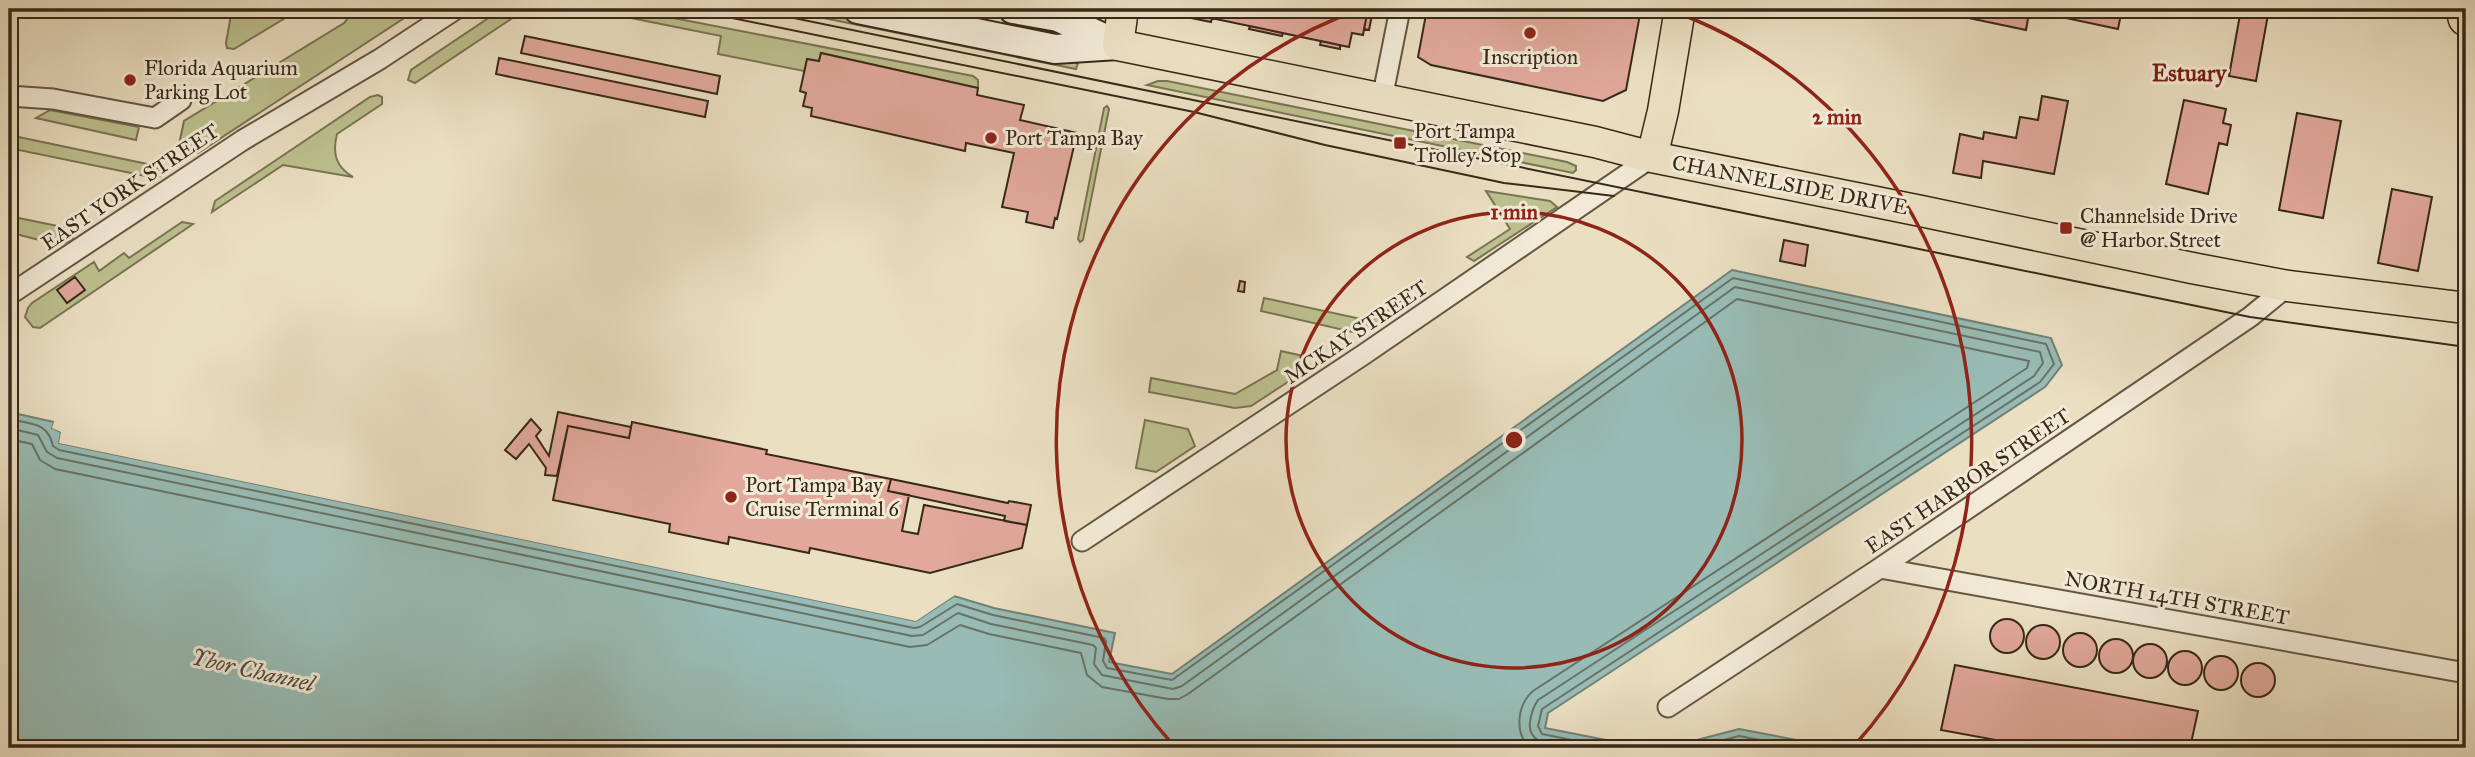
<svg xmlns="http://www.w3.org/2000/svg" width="2475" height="757" viewBox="0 0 2475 757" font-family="'IM FELL Great Primer',serif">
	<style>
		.green { fill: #bdc08f; stroke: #7a7454; stroke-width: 2 }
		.water { fill: #98bcb5; stroke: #718176; stroke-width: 2 }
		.pier { fill: #ebdfc2 }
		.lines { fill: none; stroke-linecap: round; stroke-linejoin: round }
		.shore { stroke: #687266; stroke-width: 2 }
		.building { fill: #e1a89b; stroke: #372818; stroke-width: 2 }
		.minor-casing { stroke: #645642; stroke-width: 23 }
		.secondary-casing { stroke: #372818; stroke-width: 32 }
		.primary-casing { stroke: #372818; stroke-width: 33 }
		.motorway-casing { stroke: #372818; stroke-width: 38 }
		.minor { stroke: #f2ead7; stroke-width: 19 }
		.secondary { stroke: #f2ead7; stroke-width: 28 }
		.primary { stroke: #ebdfc2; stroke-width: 30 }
		.motorway { stroke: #ebdfc2; stroke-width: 35 }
		.tram { stroke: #372818; stroke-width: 2 }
		.ring { fill: none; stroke: #8f2418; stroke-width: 3.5 }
		.poi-dot { fill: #8f2418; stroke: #f2ead7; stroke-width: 2.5 }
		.labels { text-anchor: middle; stroke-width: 6; stroke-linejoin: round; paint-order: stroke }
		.poi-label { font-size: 21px; fill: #372818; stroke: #f2ead7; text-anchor: start }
		.street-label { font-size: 21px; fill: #372818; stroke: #f2ead7 }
		.neighbourhood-label { font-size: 23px; font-weight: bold; fill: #7a1f14; stroke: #f2ead7 }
		.water-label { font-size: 23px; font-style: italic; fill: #4f4d3f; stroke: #f2ead7 }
		.centre { fill: #8f2418; stroke: #f2ead7; stroke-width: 3.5 }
		.ring-label { font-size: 21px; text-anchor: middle; font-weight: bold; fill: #8f2418; stroke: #f2ead7; stroke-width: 6; stroke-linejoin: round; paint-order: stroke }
	</style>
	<rect width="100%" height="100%" fill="#ebdfc2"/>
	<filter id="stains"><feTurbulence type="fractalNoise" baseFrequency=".00286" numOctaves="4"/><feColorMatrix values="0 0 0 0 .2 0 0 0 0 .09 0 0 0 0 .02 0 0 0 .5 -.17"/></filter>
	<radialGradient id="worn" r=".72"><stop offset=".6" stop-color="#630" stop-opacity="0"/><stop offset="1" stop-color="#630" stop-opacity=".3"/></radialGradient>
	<path class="green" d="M232,9H300L234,49L227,48L226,43Z
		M355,9H418L198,153L178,149L184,121L344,23Z
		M502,9H542L537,14L523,11L415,83L408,80L411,70Z
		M586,9H627L973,76L978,80V88L821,53L819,61L804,71L718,54L721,36Z
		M779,9H811L1078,63L1076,69Z
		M1158,81H1167L1567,162L1576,166V170L1573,173L1147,85Z
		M378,95L382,97V104L337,134C332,154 336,167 353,177L283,165L212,212L215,201L370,97Z
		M1107,106L1109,109L1083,240L1080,242L1078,239L1104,108Z
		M50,110L139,127L136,140L36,118Z
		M9,135L152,165L160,169L162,175L155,178L9,148Z
		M1486,191L1550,201L1557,207L1474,261L1467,257L1510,229Z
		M9,216L67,228L73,233V240C61,248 24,236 9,232Z
		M182,222L193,224L40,328L33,327L25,317L28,308L32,303L94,262L99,271L124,253L129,258Z
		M1410,296L1417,298L1361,334L1261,311L1264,298L1370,321Z
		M1281,351L1303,356L1311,367L1251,406L1235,408L1149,392L1151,378L1235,394L1277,370Z
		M1145,420L1188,429L1195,446L1156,472L1136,468Z"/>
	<path class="water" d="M1732,270L2051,338L2062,365L2045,387L1548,713L1545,728L1647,748H9V412L54,422L52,428L61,432L59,443L916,621L954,596L994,608L1115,633L1109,662L1172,674Z
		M1739,729L1839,748H1666Z"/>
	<path class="pier" d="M55,419L57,421L56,426L65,430L63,440L915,617L953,592L958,593L916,621L59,443L61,432L52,428Z"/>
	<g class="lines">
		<path class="shore" d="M9,419C31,424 48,422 53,446L59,450L914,628L920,627L957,604L993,615L1104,638L1106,641L1103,661L1107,668L1172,680L1733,278L2046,344L2054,364L2040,382L1542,709L1538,726L1542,734L1612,748
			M9,428L38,435L47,452L57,458L912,636L923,635L958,613L991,624L1093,645L1096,648L1094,664L1102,675L1173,689L1182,686L1735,287L2040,352L2043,363L2034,376L1538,700C1533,707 1531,714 1530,722C1527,744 1552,745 1568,748
			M9,439L32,444L40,460L55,469L910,647L927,645L960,625L989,634L1081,653L1087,675L1102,687L1168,699H1179L1188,694L1737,299L2029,361L2027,368L1533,691C1517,705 1514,733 1530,748
			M1693,748L1739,736L1802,748"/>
	</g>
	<path class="building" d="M1183,9H1368L1363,35L1352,33L1349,47L1192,14L1183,12Z
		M1427,9H1641L1626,90L1603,101L1431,65L1418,57Z
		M1926,9H2046L2044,16L2029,13L2026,30Z
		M2068,9H2122L2118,29L2066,18Z
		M2241,9H2269L2256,81L2229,76Z
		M1368,10H1373L1369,30L1364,29Z
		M1192,14L1212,18L1211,22L1191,18Z
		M1250,26L1283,33L1282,36L1249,29Z
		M525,36L720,76L717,94L521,53Z
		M1321,41L1340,45V49L1320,45Z
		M821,53L978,88L977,95L1024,105L1020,120L1077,133L1057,219L1055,218L1053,228L1026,222L1028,212L1002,207L1014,153L966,143L965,151L811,116L812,108L803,106L806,93L800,91L807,59L819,61Z
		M499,58L708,101L705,117L496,74Z
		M2042,96L2068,101L2054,174L1983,161L1981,178L1953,173L1960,134L1983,139L1984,132L2016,138L2020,117L2038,120Z
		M2184,100L2226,109L2223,123L2231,125L2227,145L2219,143L2208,194L2166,184Z
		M2297,113L2341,121L2323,218L2279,210Z
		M2392,189L2432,197L2418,271L2378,263Z
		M1784,240L1808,245L1805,266L1780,261Z
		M75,277L85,290L67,303L57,290Z
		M1240,281L1245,282L1244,292L1238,291Z
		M558,412L631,427L629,438L568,426L557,476L545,475L546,468L529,444L516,459L505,450L531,419L541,430L536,436L549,456Z
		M632,422L767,450L766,454L891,479L888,491L909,495L902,531L918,534L924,505L1027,525L1022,548L930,573L810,548L809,553L729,537L728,544L669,532L670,524L553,500L568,426L629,438Z
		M891,479L1008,503L1009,501L1031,505L1027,525L1004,521L1005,516L888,491Z
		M1990 636a17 17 0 1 1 34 0a17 17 0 1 1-34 0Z
		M2026 642a17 17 0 1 1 34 0a17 17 0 1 1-34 0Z
		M2063 650a17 17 0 1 1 34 0a17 17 0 1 1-34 0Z
		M2099 656a17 17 0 1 1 34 0a17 17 0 1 1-34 0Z
		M2133 661a17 17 0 1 1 34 0a17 17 0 1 1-34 0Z
		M2168 668a17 17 0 1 1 34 0a17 17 0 1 1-34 0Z
		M2204 673a17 17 0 1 1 34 0a17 17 0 1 1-34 0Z
		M2241 680a17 17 0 1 1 34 0a17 17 0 1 1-34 0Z
		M1955,665L2198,711L2190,748H2040L1941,730Z"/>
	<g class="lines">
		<defs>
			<path id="minor" d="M9,96L53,99L155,118L181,100
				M1382,99L1400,9
				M9,295L243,140L380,59L456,9
				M1082,541L1363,355L1652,157
				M1880,568L2466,673
				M1668,707L1880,568L2250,317L2288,286"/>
			<path id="secondary" d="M858,9L1055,49L1118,45
				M1013,9L1058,17L1112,42"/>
			<path id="primary" d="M1123,9L1118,45L1595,142L1652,157L1921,211L2192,268L2288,286L2466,308
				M1652,157L1663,111L1680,9"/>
			<path id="motorway" d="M2464,9L2466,18"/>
		</defs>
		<use href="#minor" class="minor-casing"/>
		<use href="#secondary" class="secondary-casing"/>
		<use href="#primary" class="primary-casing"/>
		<use href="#motorway" class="motorway-casing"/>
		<use href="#minor" class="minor"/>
		<use href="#secondary" class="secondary"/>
		<use href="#primary" class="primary"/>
		<use href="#motorway" class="motorway"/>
		<path class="tram" d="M688,9L1194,112L1325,145L1504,183L1614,196
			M750,9L2250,317L2466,347"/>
	</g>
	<g class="ring">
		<circle cx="1514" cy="440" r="228"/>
		<path d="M1174 746A457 457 0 0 1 1361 9M1667 9A457 457 0 0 1 1854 746"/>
	</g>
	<g class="poi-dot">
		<circle cx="1530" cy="33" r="7"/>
		<circle cx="130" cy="80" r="7"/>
		<circle cx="991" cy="138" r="7"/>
		<rect x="1393" y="136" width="14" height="14" rx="3.5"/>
		<rect x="2059" y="221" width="14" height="14" rx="3.5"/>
		<circle cx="731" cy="497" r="7"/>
	</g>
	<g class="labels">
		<g class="poi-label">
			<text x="1530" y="64" text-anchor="middle">Inscription</text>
			<text x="144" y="75">Florida Aquarium<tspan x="144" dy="24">Parking Lot</tspan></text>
			<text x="1414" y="138">Port Tampa<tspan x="1414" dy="24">Trolley Stop</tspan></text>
			<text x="1005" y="145">Port Tampa Bay</text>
			<text x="2080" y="223">Channelside Drive<tspan x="2080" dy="24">@ Harbor Street</tspan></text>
			<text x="745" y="492">Port Tampa Bay<tspan x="745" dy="24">Cruise Terminal 6</tspan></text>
		</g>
		<g class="street-label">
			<text transform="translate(1790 185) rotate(11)" y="7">CHANNELSIDE DRIVE</text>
			<text transform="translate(130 187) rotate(-34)" y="7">EAST YORK STREET</text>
			<text transform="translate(1356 332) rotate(-34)" y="7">MCKAY STREET</text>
			<text transform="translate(1968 481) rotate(-34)" y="7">EAST HARBOR STREET</text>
			<text transform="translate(2177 598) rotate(10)" y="7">NORTH 14TH STREET</text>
		</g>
		<g class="neighbourhood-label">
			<text x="2189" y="81">Estuary</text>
		</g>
		<g class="water-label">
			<text transform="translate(253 670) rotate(13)" y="8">Ybor Channel</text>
		</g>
	</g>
	<circle cx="1514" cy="440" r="10" class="centre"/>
	<g class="ring-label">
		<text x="1837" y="124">2 min</text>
		<text x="1514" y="219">1 min</text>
	</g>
	<rect width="2475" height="757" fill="none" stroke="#ebdfc2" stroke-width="35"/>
	<rect x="10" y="10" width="2454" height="736" fill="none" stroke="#372818" stroke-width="3.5"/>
	<rect x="18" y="18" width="2440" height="722" fill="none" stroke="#372818" stroke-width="2"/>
	<rect width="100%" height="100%" filter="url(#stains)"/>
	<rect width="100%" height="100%" fill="url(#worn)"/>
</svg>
